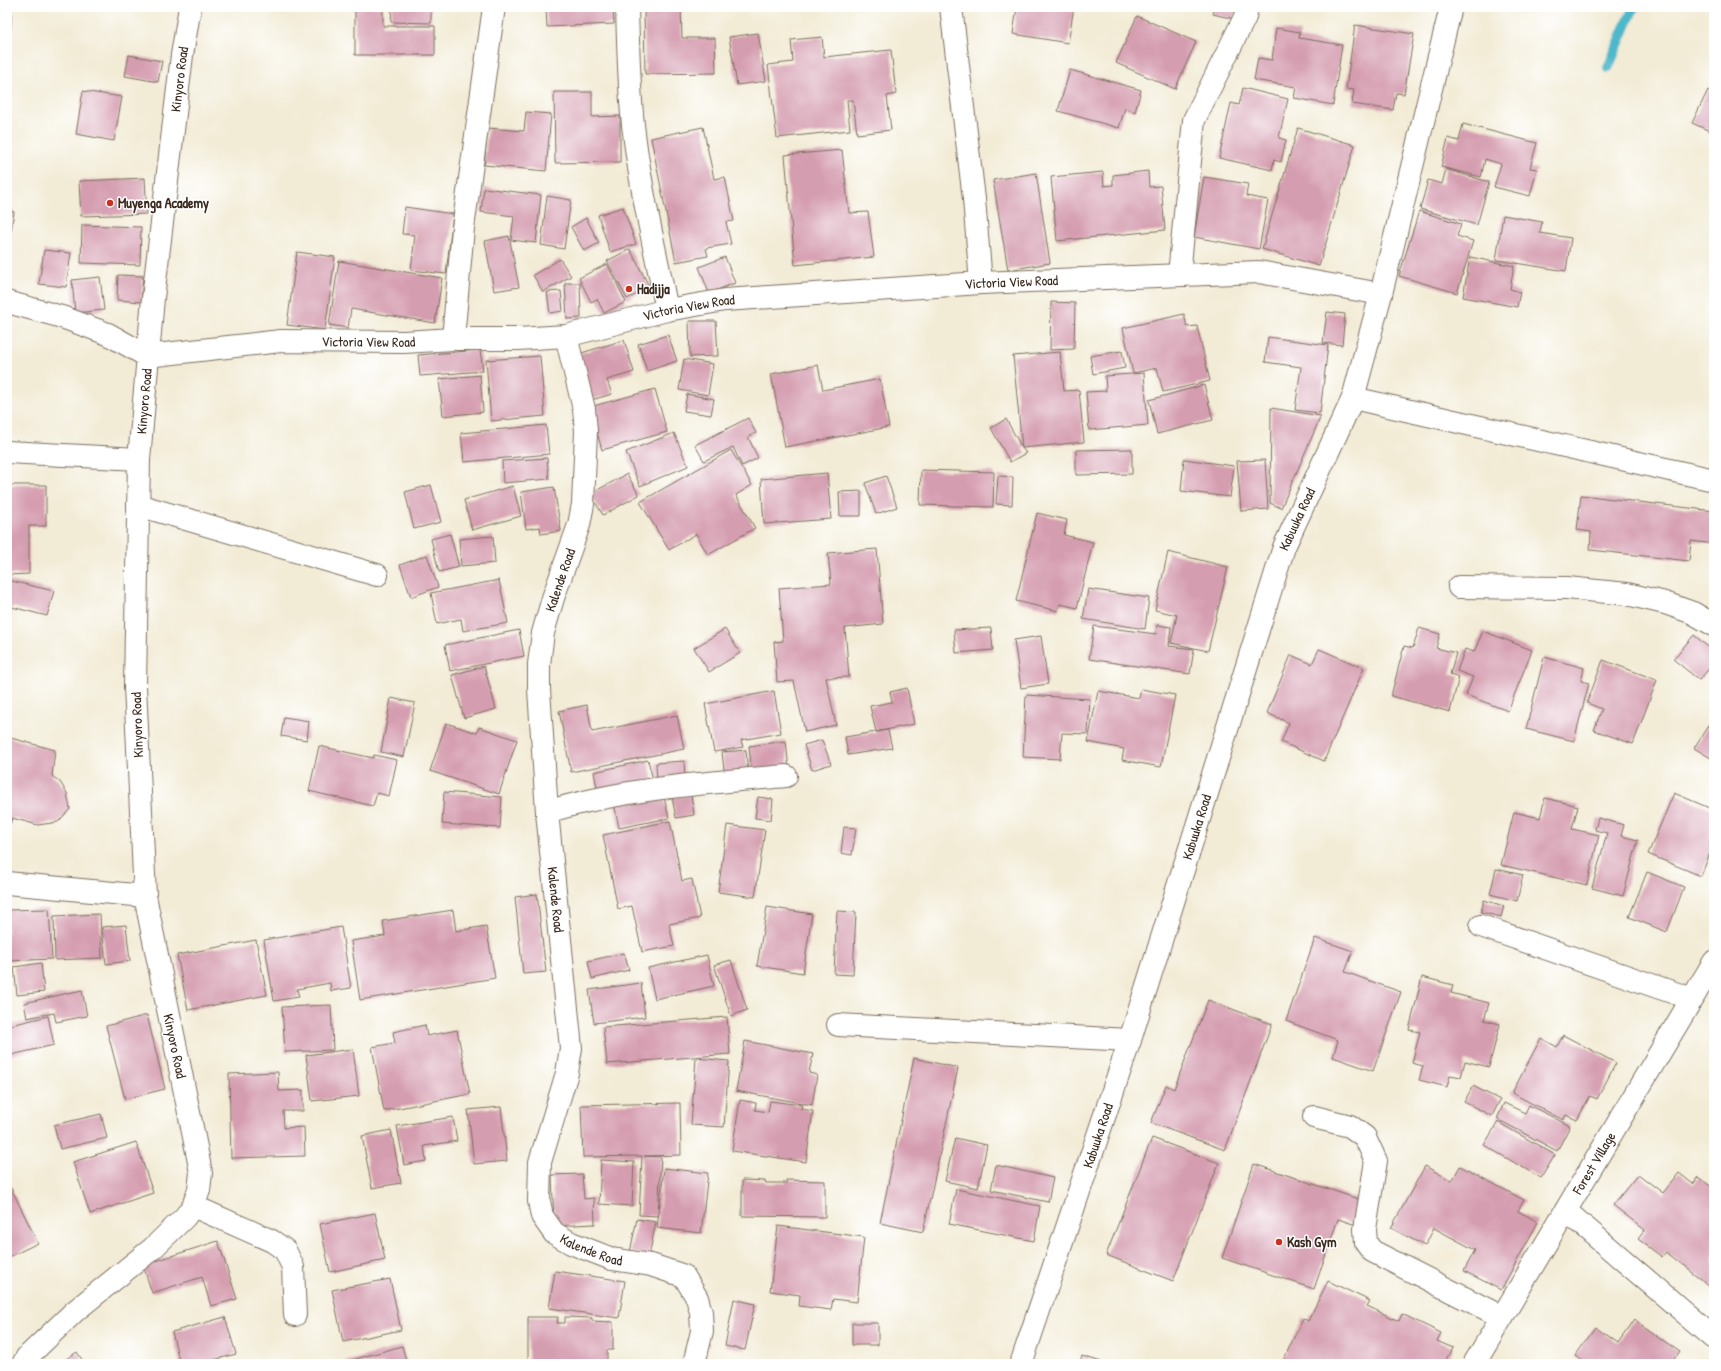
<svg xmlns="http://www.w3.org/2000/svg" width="1721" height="1371" viewBox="0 0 1721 1371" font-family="'Patrick Hand',sans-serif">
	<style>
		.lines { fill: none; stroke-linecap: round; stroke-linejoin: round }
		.stream { stroke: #4eb7cb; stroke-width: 10 }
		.building { fill: #d59eb0 }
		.minor-casing { stroke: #7b6e5e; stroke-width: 24 }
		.minor { stroke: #fff; stroke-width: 22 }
		.poi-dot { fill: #c8321e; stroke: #fff; stroke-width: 1.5 }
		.labels { text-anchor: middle; stroke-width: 3; stroke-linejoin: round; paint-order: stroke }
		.street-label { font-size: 14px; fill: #3b2a1e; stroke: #fff }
		.poi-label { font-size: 14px; font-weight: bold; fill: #3b2a1e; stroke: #fff; text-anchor: start }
	</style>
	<rect width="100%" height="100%" fill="#fff"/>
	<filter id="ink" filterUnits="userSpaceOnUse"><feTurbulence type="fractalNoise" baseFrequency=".025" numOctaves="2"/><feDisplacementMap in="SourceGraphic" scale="8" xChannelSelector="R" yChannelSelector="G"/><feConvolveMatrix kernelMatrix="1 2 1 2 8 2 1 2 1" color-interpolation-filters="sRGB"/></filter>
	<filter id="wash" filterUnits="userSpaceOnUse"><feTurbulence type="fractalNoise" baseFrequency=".012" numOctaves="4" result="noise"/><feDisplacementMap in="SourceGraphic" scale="16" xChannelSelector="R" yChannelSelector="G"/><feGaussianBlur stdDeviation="0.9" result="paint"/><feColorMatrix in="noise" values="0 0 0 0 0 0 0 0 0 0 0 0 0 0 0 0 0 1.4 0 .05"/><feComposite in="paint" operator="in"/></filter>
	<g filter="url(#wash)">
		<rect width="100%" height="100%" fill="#f2ebd5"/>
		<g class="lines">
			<path class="stream" d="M1608,68L1634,7"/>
		</g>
		<g id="blocks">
			<path class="building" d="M7,7H12L8,75H7Z
				M355,7H383V26H435V55H355Z
				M392,7H431V23L391,22Z
				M546,7H613L614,24L547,27Z
				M644,7H681L682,38H715L716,73L645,74Z
				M704,7H720V8L704,10Z
				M1017,7H1074L1068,43L1013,34Z
				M1215,7H1236L1234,19L1213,14Z
				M1137,16L1196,42L1175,89L1116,63Z
				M1355,25L1414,34L1404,94L1396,93L1393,110L1352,104L1354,90L1346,89Z
				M1276,28L1300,32L1299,38L1342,45L1333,105L1294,98L1296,87L1254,80L1258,58L1272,60Z
				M758,33L766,81L737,85L729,37Z
				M822,37L824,57L891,50L896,94L887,96L891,130L857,134L853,100H847L850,130L777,138L768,65L793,62L791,40Z
				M129,55L162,61L158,82L125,76Z
				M1070,70L1141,90L1135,112L1125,108L1119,128L1058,111Z
				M1243,88L1288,99L1279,138L1286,140L1281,162L1274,160L1272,170L1219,158L1231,103L1239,105Z
				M1708,90L1714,93V133L1692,123Z
				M83,91L122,97L114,141L76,134Z
				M554,92H592V117L620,116V162L555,163Z
				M526,112L551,114L546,171L484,165L488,128L524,131Z
				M1463,124L1537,143L1530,168L1537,169L1530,196L1494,187L1501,164L1485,159L1481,177L1441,167L1448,138L1459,141Z
				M703,127L714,179L725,177L734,221L726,222L731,244L706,248L708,256L676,262L651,138Z
				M1298,128L1355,145L1319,266L1262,249Z
				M842,150L849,213L868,212L874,257L795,265L785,155Z
				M1446,169L1489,182L1477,225L1420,209L1428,180L1442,184Z
				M1148,171L1149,187L1161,186L1165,230L1057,241L1051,177L1103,172L1104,186L1113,185V175Z
				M1036,173L1050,263L1008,270L993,180Z
				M1204,177L1248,184L1246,196L1268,200L1259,249L1194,237Z
				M145,178L147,214L81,216L79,181Z
				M484,188L541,195L536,243L511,240L514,216L481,212Z
				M547,196L571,200L564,249L541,245Z
				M405,207L453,214L446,274L411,270L415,235L402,234Z
				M623,207L636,244L610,252L598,215Z
				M7,210L14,212L8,247H7Z
				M1419,211L1461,224L1457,236L1473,241L1457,293L1399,276Z
				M1503,215L1542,222L1540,233L1571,238L1566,271L1496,260Z
				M586,218L599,243L584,251L571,227Z
				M82,225L141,227L140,265L81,263Z
				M509,236L519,287L494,291L485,241Z
				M630,249L650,288L627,299L607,261Z
				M44,250L71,253L66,287L39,284Z
				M297,252L335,257L325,330L287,325Z
				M725,257L735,283L709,293L699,267Z
				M1470,257L1514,266L1510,289L1520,292L1517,307L1463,297Z
				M560,259L571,276L543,292L533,275Z
				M339,261L442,278L435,323L351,309L348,328L329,325Z
				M607,264L626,302L604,313L597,299L591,302L579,278Z
				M118,275L143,276L141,302L117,300Z
				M100,277L104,310L75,313L72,280Z
				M565,283H580L581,318L567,319Z
				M561,291L563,311L550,313L547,292Z
				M1051,302L1075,303L1074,349L1050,350Z
				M1327,312L1345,314L1342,345L1323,343Z
				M1184,314L1187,327L1197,326L1210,381L1163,392L1157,368L1133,373L1123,328Z
				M689,321H716L718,356L690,357Z
				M668,335L677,361L647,371L638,344Z
				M1268,337L1328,345L1320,413L1295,410L1301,367L1265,362Z
				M624,340L634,372L607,380L612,394L588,401L575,355Z
				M480,350L483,371L420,376L418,355Z
				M1122,351L1125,368L1093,374L1090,356Z
				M1060,352L1064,391L1079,390L1084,442L1022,448L1026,453L1010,462L991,428L1006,419L1022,448L1013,356Z
				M540,356L545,416L491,421L486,360Z
				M684,359L713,364L708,395L679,390Z
				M818,365L823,390L880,379L889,427L785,447L771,374Z
				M1144,373L1148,425L1089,430L1086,392L1106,391L1105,376Z
				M480,375L483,412L443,416L439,379Z
				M1204,385L1213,420L1157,434L1149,400Z
				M655,389L667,432L602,450L590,407Z
				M687,394L714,399L711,415L684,411Z
				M1271,408L1321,416L1281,508L1270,503Z
				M748,418L756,433L748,437L758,458L742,466L733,447L704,461L695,445Z
				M546,425L549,454L464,462L461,433Z
				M674,433L688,466L640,486L626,452Z
				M1132,449V474L1076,475V450Z
				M731,450L752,485L736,495L755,528L708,555L696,534L669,550L640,502Z
				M547,458L549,479L503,483L502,461Z
				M1184,459L1234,466L1230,497L1181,491Z
				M1265,460L1268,509L1241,511L1237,461Z
				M921,470L994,472L993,507L920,505Z
				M827,473L831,519L764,524L761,479Z
				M627,474L639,495L603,515L590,494Z
				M886,476L897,507L876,514L865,483Z
				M998,476L1013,477L1012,505L996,504Z
				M7,485H46V526H29V574L7,575Z
				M431,485L441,522L414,529L405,492Z
				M513,486L521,516L472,530L464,500Z
				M554,487L561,531L541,534L540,527L526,529L521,492Z
				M861,491V516H840L839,492Z
				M1581,495L1714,511V544L1691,541L1689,561L1590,550L1591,532L1577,530Z
				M1037,513L1067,520L1064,535L1093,542L1077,608L1060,604L1058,611L1016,601Z
				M450,534L459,567L439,572L431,539Z
				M493,536L495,563L461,566L459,539Z
				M877,549L883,624L845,628L849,677L826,678L836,725L805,732L794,681L777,682L774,642L783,641L779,588L831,584L828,553Z
				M1168,552L1228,567L1208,651L1171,643L1177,615L1155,610Z
				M427,555L438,587L411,597L400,565Z
				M7,580L54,591L47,616L12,607L8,624H7Z
				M499,580L508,623L463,631L461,619L437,624L431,593Z
				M1088,589L1149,598L1145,629L1083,619Z
				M1157,625L1171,627L1169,646L1194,649L1190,674L1089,659L1094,626L1156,634Z
				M991,628L993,650L956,653L954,630Z
				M1419,628L1440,634L1436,648L1456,653L1450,674L1459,677L1450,712L1391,696L1404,646L1413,648Z
				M725,629L740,653L709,672L694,648Z
				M519,630L524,656L450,671L445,645Z
				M1483,631L1532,650L1508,711L1466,695L1473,677L1457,671L1465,649L1474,652Z
				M1694,635L1714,652V663L1699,680L1673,659Z
				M1041,636L1048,684L1021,688L1014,640Z
				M1319,649L1364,668L1324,761L1281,742L1289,723L1267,713L1291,655L1312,664Z
				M1544,657L1584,668L1581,681L1589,683L1574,741L1526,729Z
				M1603,660L1657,680L1633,744L1594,730L1602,709L1587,703Z
				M484,666L496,709L464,718L452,675Z
				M907,688L914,724L876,732L870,706L892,702L890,692Z
				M1141,689L1175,695L1161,767L1122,760L1124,749L1088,742L1098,691L1139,698Z
				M774,691L781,733L741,740L743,747L714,752L705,704Z
				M1026,695L1090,699L1088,734L1062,733L1060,759L1023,757Z
				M391,698L415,703L404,757L381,752Z
				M587,705L592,732L677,715L684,749L571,772L559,711Z
				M1714,716V760L1694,748Z
				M284,717L309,721L307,740L281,736Z
				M446,723L477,733L479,727L517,740L499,794L430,771Z
				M888,730L892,748L848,755L845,737Z
				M7,737L55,750L52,776L60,782L67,793L70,809L58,822L38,825L12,818L7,833Z
				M822,740L831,764L812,770L804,745Z
				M786,741L789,770L752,774L749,746Z
				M319,746L373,758L374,755L397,760L389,796L377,793L373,806L309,791Z
				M746,750L748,775L725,778L722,752Z
				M648,760L653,780L598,793L594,772Z
				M684,761L685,780L657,781L656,763Z
				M444,792L502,797L500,828L442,824Z
				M663,793L669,818L619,828L614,803Z
				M1674,793L1714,810V843L1701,876L1648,854Z
				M691,795L694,815L676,818L672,797Z
				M758,797L773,799L771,820L755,818Z
				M1545,798L1578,806L1572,829L1599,835L1587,885L1501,865L1514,812L1540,818Z
				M1598,818L1624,825L1621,836L1638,840L1623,896L1592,888L1607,833L1595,830Z
				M670,821L682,881L692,879L700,918L669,924L674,946L642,952L632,906L618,909L603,835Z
				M727,825L765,830L755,897L718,892Z
				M844,827L856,828L852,855L841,853Z
				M1496,869L1523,875L1517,901L1490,894Z
				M1647,872L1684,887L1667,932L1629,917Z
				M537,894L546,972L523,974L515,897Z
				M1484,900L1504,906L1501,917L1481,912Z
				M767,907L812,914L803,973L757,966Z
				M49,909L52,959L7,961V910Z
				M453,910L456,931L486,926L495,978L360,1000L351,941L385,936L383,921Z
				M837,911L856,912L853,975L834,974Z
				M100,914L102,958L55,960L54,916Z
				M126,925L130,961L106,964L102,927Z
				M341,927L351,988L331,991L330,983L297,989L299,997L274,1001L264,940Z
				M1315,938L1353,951L1345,972L1401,992L1373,1071L1333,1057L1338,1040L1286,1021Z
				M256,940L267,995L188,1010L177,955Z
				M624,953L629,970L592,979L588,961Z
				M707,955L714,986L655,999L648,968Z
				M731,960L747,1010L731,1016L714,965Z
				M41,963L44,992L17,995L14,967Z
				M1422,977L1453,985L1451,993L1489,1003L1484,1020L1500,1024L1489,1067L1465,1061L1461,1077L1450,1075L1447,1087L1419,1080L1423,1066L1412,1063L1420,1032L1409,1030Z
				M641,983L645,1017L594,1023L589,990Z
				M82,990L87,1016L56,1022L54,1013L27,1018L24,1003Z
				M1208,1000L1272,1024L1225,1150L1151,1123L1166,1085L1174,1089Z
				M331,1005L333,1050L285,1052L282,1007Z
				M147,1015L165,1089L125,1099L106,1026Z
				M48,1016L54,1045L7,1056V1026Z
				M727,1017L730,1054L607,1064L603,1027Z
				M425,1025L427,1036L457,1030L470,1094L384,1111L372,1047L395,1043L393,1032Z
				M1563,1035L1616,1063L1597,1099L1590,1096L1577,1120L1566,1115L1563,1120L1512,1093L1541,1038L1557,1047Z
				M745,1041L813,1054L809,1073L817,1075L812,1105L736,1091Z
				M353,1049L359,1096L312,1101L306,1055Z
				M696,1058L729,1061L724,1127L691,1125Z
				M914,1058L958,1068L923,1232L880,1223Z
				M278,1072L279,1091L303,1090V1111H283L284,1128L304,1127L305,1156L231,1158L229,1074Z
				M1473,1086L1500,1100L1492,1116L1464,1102Z
				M740,1100L756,1103L755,1110L768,1112L770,1101L802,1105L801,1109L813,1111L806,1162L732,1151Z
				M680,1103L681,1155L644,1156L661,1157L658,1216L639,1215L642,1156L583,1157L581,1105Z
				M1504,1103L1525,1113L1529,1105L1570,1126L1557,1151L1497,1119Z
				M501,1107L507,1161L474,1164L468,1110Z
				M101,1114L107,1138L60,1149L54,1125Z
				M453,1117L457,1141L424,1146L426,1161L404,1165L397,1126Z
				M1498,1122L1555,1155L1541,1178L1484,1145Z
				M391,1130L401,1183L372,1188L362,1136Z
				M955,1138L987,1145L978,1188L945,1181Z
				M1152,1138L1219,1163L1173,1281L1106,1255Z
				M136,1142L153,1193L90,1214L73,1162Z
				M601,1160L634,1162L632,1206L599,1204Z
				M1254,1164L1367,1202L1359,1226L1338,1219L1314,1289L1222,1258Z
				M996,1165L1053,1178L1048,1202L991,1190Z
				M1425,1166L1452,1181L1460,1166L1524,1200L1518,1211L1538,1222L1501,1290L1464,1271L1475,1250L1434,1228L1425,1246L1391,1228Z
				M664,1168L708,1173L701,1233L657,1228Z
				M1679,1173L1693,1184L1699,1177L1714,1189V1289L1666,1252L1662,1257L1638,1239L1645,1230L1613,1205L1638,1174L1663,1193Z
				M582,1174L584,1199L594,1198L595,1224L554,1226L552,1175Z
				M742,1180L765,1181L766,1183H786V1180L825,1181V1217L742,1216Z
				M11,1188L38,1243L7,1258V1190Z
				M956,1189L1040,1206L1034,1241L949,1224Z
				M375,1213L385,1260L330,1272L320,1224Z
				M637,1219L656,1222L649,1256L630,1252Z
				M778,1226L864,1237L857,1302L833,1299L831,1310L799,1306L800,1295L770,1291Z
				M218,1241L237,1299L211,1306L202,1277L152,1293L143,1265Z
				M555,1271L625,1281L619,1318L549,1308Z
				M390,1279L401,1330L343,1342L332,1290Z
				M1328,1281L1370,1301L1367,1306L1399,1321L1402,1314L1441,1333L1437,1341L1453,1348L1445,1364H1289L1283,1361L1303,1318L1308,1321Z
				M734,1299L755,1304L745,1350L725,1346Z
				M225,1317L236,1354L199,1364H180L172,1332Z
				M528,1317H558L557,1323H565V1317L592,1318V1321L613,1322V1350H607V1364H528Z
				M1634,1320L1679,1351L1670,1364H1586L1575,1356L1596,1327L1618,1343Z
				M852,1323H878V1345H852Z
				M402,1346L407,1364H346L345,1362Z
				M77,1352L85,1364H59Z
				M1082,1356L1108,1364H1079Z"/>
		</g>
	</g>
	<g filter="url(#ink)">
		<use href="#blocks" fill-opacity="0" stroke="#7b6e5e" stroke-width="1"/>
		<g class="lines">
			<defs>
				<g id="minor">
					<path d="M627,7C628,46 629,86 633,125C640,187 655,249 667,310"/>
					<path d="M951,7L974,199L981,283"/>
					<path d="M1179,275L1194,120L1245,17L1247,7"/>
					<path id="s1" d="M7,302L62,317L108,334L147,356L281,341L404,342L453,339H518L566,336L667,310L725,300L981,283L1259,272L1381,294"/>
					<path id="s2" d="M566,336L584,409L586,431L583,504L579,525L553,598L543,633L539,664V689L547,812L571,1048L567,1073L540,1162L539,1201L542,1216L554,1233L571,1243L612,1259L651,1265L684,1276L697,1298L701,1312L702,1331L694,1364"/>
					<path d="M453,339L463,228L494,7"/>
					<path d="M1353,398L1714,480"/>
					<path d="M7,452L139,459"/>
					<path d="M138,505L377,575"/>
					<path d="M1459,587L1567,588L1627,594L1665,603L1693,613L1714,625"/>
					<path d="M547,812C625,788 706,783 786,776"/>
					<path d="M7,883L145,896"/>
					<path d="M1481,926L1692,999"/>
					<path d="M838,1025L1130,1040"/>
					<path d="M1314,1117L1350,1126L1365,1137L1376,1161L1365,1229L1366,1243L1372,1251L1502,1317"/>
					<path d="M193,1206L272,1241L285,1250L293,1267L295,1315"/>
					<path d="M1566,1211L1714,1338"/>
					<path id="s3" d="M23,1364L27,1357L75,1311L153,1248L185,1217L193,1206L199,1190L201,1173L196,1147L145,896L135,686L139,459L153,298L182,55L190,7"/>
					<path id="s4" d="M1021,1364L1130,1040L1284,547L1353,398L1381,294L1451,7"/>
					<path id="s5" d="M1474,1364L1714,962"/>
				</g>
			</defs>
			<use href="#minor" class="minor-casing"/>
			<use href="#minor" class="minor"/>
		</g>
	</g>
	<g class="poi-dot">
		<circle cx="110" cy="203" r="4"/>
		<circle cx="629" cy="289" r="4"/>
		<circle cx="1279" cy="1242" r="4"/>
	</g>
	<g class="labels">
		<g class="street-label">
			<text dy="5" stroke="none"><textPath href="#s3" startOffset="1369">Kinyoro Road</textPath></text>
			<text dy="5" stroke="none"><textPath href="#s1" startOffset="1021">Victoria View Road</textPath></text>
			<text dy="5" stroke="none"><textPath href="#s1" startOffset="697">Victoria View Road</textPath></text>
			<text dy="5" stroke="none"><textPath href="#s1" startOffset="373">Victoria View Road</textPath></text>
			<text dy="5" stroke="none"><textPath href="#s3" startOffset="1045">Kinyoro Road</textPath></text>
			<text dy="5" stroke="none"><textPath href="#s4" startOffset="889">Kabuuka Road</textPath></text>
			<text transform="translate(560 580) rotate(-71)" y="5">Kalende Road</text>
			<text transform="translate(137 725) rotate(-92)" y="5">Kinyoro Road</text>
			<text dy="5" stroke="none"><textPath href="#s4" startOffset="565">Kabuuka Road</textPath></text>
			<text dy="5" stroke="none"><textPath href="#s2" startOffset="573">Kalende Road</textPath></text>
			<text transform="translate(175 1046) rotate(78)" y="5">Kinyoro Road</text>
			<text dy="5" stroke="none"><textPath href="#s4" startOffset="241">Kabuuka Road</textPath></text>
			<text dy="5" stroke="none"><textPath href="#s5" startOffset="234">Forest Village</textPath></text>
			<text dy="5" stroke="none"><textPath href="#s2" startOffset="957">Kalende Road</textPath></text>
		</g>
		<g class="poi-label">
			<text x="118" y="208">Muyenga Academy</text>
			<text x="637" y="294">Hadijja</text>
			<text x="1287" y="1247">Kash Gym</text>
		</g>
	</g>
	<rect width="1721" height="1371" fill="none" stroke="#fff" stroke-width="24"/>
</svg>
